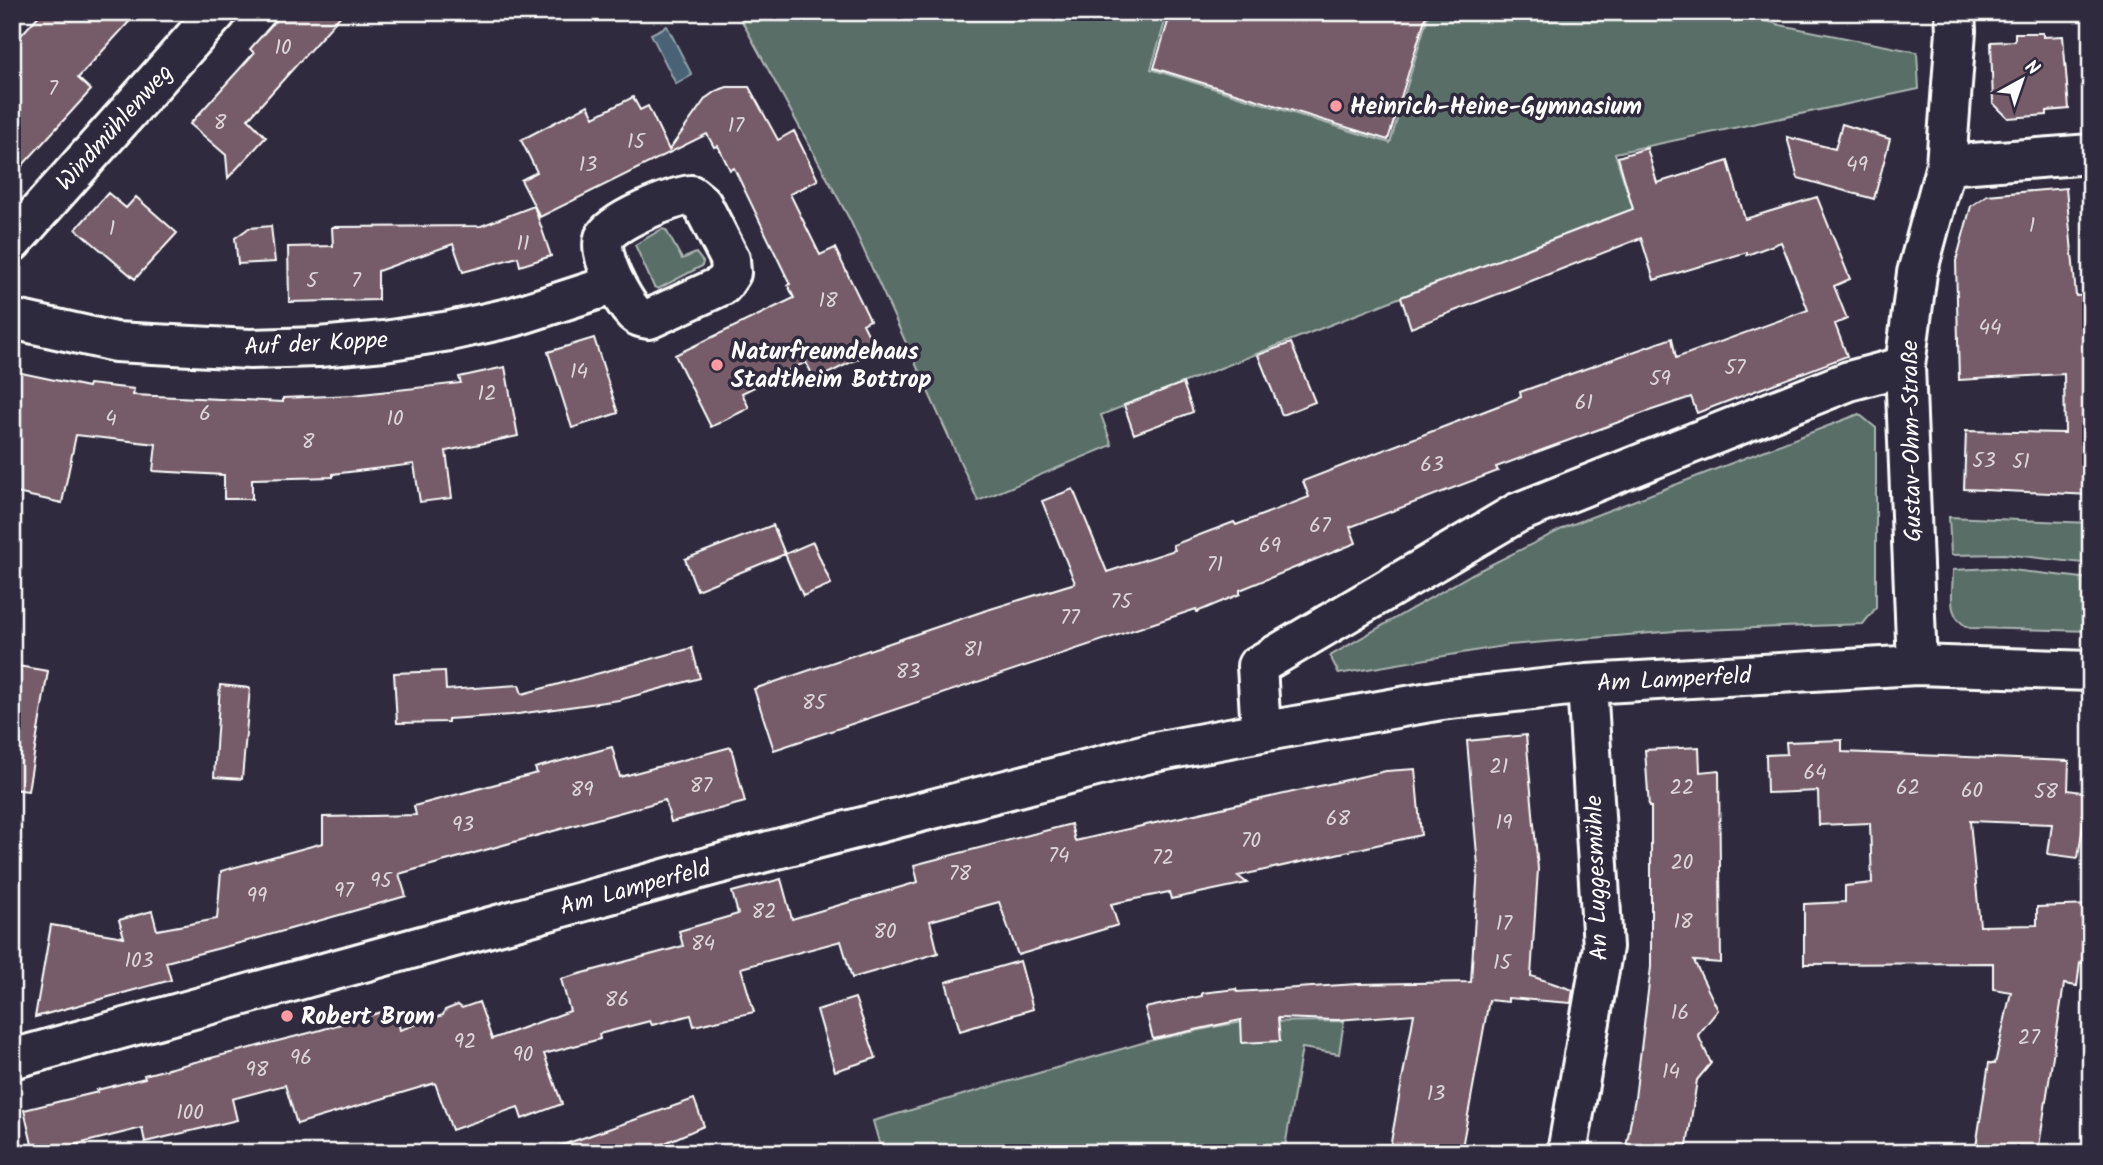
<svg xmlns="http://www.w3.org/2000/svg" width="2103" height="1165" viewBox="0 0 2103 1165" font-family="Kalam,sans-serif">
	<style>
		.green { fill: #5a6e67; stroke: #acb6b3; stroke-width: 2 }
		.water { fill: #4a6274; stroke: #92a1ac; stroke-width: 2 }
		.building { fill: #755c67; stroke: #fff; stroke-width: 2 }
		.lines { fill: none; stroke-linecap: round; stroke-linejoin: round }
		.minor-casing { stroke: #fff; stroke-width: 44 }
		.minor { stroke: #2f2a3d; stroke-width: 38 }
		.poi-dot { fill: #ff9aa2; stroke: #2f2a3d; stroke-width: 2.5 }
		.labels { text-anchor: middle; stroke-width: 7; stroke-linejoin: round; paint-order: stroke }
		.number-label { font-size: 21px; fill: #dcd6d9 }
		.poi-label { font-size: 24px; font-weight: bold; fill: #fff; stroke: #2f2a3d; text-anchor: start }
		.street-label { font-size: 24px; fill: #fff; stroke: #2f2a3d }
	</style>
	<rect width="100%" height="100%" fill="#2f2a3d"/>
	<filter id="ink" filterUnits="userSpaceOnUse"><feTurbulence type="fractalNoise" baseFrequency=".0143" numOctaves="2"/><feDisplacementMap in="SourceGraphic" scale="14" xChannelSelector="R" yChannelSelector="G"/><feConvolveMatrix kernelMatrix="1 2 1 2 8 2 1 2 1" color-interpolation-filters="sRGB"/></filter>
	<g filter="url(#ink)">
		<path class="green" d="M737,12H1168L1151,69L1390,143L1429,12H1737L1780,25L1917,52L1919,89L1615,153L1633,209L1429,286L1101,415L1112,445L978,501L850,220Z
			M662,229L666,230L682,259L696,253L703,262L702,266L658,289L654,287L635,245Z
			M1859,414L1876,428V608L1863,624L1675,631L1509,645L1339,674L1330,656L1472,574L1568,526Z
			M1949,517L2091,523V564L2004,554L1951,555Z
			M1995,568L2091,579V631L1970,628C1945,618 1953,593 1953,570Z
			M1344,1021L1339,1054L1302,1048L1284,1153H882L873,1121L1149,1041L1219,1026L1243,1022Z"/>
		<path class="water" d="M667,26L692,75L676,84L651,34Z"/>
		<path class="building" d="M42,12H138L78,78L91,90L12,177V45Z
			M283,12H344L248,119L266,137L228,178L226,155L190,124L254,53L250,49Z
			M1171,12H1427L1388,140L1154,68Z
			M2015,33H2043V37L2063,36L2069,109L2047,111V115L2008,118L1993,103L1991,42L2015,41Z
			M727,87H749L778,140L794,131L818,180L790,194L820,255L835,248L870,320L863,324L876,350L815,380L806,362L742,393L749,408L711,427L675,355L794,298L788,285L790,284L734,168L730,170L718,146L714,147L707,134L540,217L521,180L537,172L521,140L588,105L594,117L633,97L640,110L648,106L669,150L706,98L716,91Z
			M1842,124L1890,139L1874,199L1798,178L1787,137L1835,149Z
			M1647,148L1657,183L1728,161L1745,219L1817,197L1850,279L1834,286L1847,319L1835,324L1847,356L1697,413L1691,397L1649,411L1496,467L1498,471L1350,527L1356,543L1240,590V594L1197,612L1196,609L774,750L754,689L984,611L1075,583L1042,501L1073,489L1107,572L1175,550L1173,545L1234,522L1236,525L1309,497L1303,481L1521,397L1520,392L1672,338L1676,358L1808,310L1781,242L1747,255V252L1654,280L1641,238L1411,328L1401,297L1633,209L1618,157Z
			M2066,188L2076,296L2091,295V495L1964,489L1966,431L2065,433L2064,374L1959,380L1956,261L1971,206L1987,195Z
			M108,193L126,208L136,197L177,233L135,279L76,229Z
			M534,206L551,256L520,266L518,257L463,272L453,244L378,271V300L289,302L288,247L333,246L332,227L481,226Z
			M271,226L275,262L238,264L235,238L249,228Z
			M594,338L618,413L572,428L548,352Z
			M1291,343L1315,402L1282,415L1258,355Z
			M505,367L518,436L446,451L452,498L420,502L414,464L333,474V477L252,479V499H224V475L153,471L156,444L76,435L62,503L12,492V371L88,387L89,384L134,389L133,395L283,402V398L353,395L461,383L459,377Z
			M1183,383L1193,412L1134,434L1124,405Z
			M773,525L785,554L697,590L685,559Z
			M813,542L831,584L803,596L785,554Z
			M692,648L700,678L619,700L511,715L448,719V722L397,723L394,673L445,671L446,690L519,685L522,694Z
			M12,665L48,671L28,791L12,789Z
			M220,685L250,688L242,779L214,777Z
			M1526,735L1538,869L1531,976L1573,990L1571,1003L1508,998V1002L1489,1000L1461,1153H1389L1414,1014L1337,1020L1278,1018L1280,1041L1242,1043L1241,1020L1153,1039L1145,1008L1202,996V993L1236,989L1237,992L1357,984L1471,982L1478,866L1467,741Z
			M1842,740V752L2069,761L2068,790L2088,793L2078,858L2048,854L2052,824L1970,821L1980,926L2037,925V907L2091,905V962L2080,963L2077,986L2064,984L2038,1153H1975L1989,1063L1995,1064L2011,992L1993,989V963L1804,964V904L1845,902V886L1872,883L1870,823L1819,825L1818,791L1767,793L1766,755L1787,754L1786,742Z
			M612,747L620,777L731,747L745,802L671,822L665,800L399,874L406,896L255,939L166,962L171,980L35,1017L51,925L124,937L119,920L152,911L157,930L217,919L221,871L323,843V817L416,815L414,806L537,773L535,768Z
			M1699,747L1700,772L1719,770L1721,963L1694,961L1718,1010L1698,1035L1711,1063L1697,1080L1686,1153H1625L1635,1098L1651,967V807H1649L1645,750Z
			M1415,769L1421,835L1238,876L1247,883L1171,899L1169,892L1111,904L1118,925L1018,955L999,902L930,921L938,953L852,978L841,941L741,968L754,1012L694,1026L691,1015L652,1025L650,1021L599,1034L600,1039L544,1054L562,1104L522,1119L518,1107L452,1130L435,1083L297,1124L285,1085L232,1099L237,1120L145,1142L142,1128L66,1147L68,1153H34L24,1110L98,1092L97,1090L145,1078L144,1075L317,1031L395,1008L400,1030L443,1015L445,1010L458,1005L462,1008L479,1002L492,1039L570,1011L561,979L683,946L679,931L738,914L732,892L781,879L792,919L918,882L914,865L1071,824L1075,841L1386,771Z
			M1020,961L1033,1009L960,1031L946,982Z
			M855,998L876,1058L835,1071L817,1010Z
			M694,1099L704,1126L642,1153H555L554,1148Z"/>
		<g class="lines">
			<defs>
				<path id="minor" d="M1946,165L2091,154
					M691,195L702,204L730,259L731,273L723,285L649,319C643,318 638,317 634,313C622,301 598,255 604,238C611,221 673,197 691,195Z
					M12,242L217,12
					M12,319L115,342L250,349L319,347L384,341L450,331L513,317L615,284
					M1917,665L1905,366L1917,273L1946,165L1956,31L1955,12
					M1261,732L1257,666L1517,513L1849,381L1905,366
					M12,1059L715,865L1150,753L1261,732L1441,700L1587,684L1917,665L2091,671
					M1567,1153L1603,947L1587,684"/>
			</defs>
			<use href="#minor" class="minor-casing"/>
			<use href="#minor" class="minor"/>
		</g>
	</g>
	<g class="poi-dot">
		<circle cx="1336" cy="106" r="7"/>
		<circle cx="717" cy="365" r="7"/>
		<circle cx="287" cy="1016" r="7"/>
	</g>
	<g class="labels">
		<g class="number-label">
			<text x="283" y="54">10</text>
			<text x="53" y="95">7</text>
			<text x="220" y="129">8</text>
			<text x="736" y="132">17</text>
			<text x="636" y="148">15</text>
			<text x="588" y="171">13</text>
			<text x="1857" y="171">49</text>
			<text x="2032" y="232">1</text>
			<text x="112" y="235">1</text>
			<text x="523" y="250">11</text>
			<text x="312" y="287">5</text>
			<text x="356" y="287">7</text>
			<text x="828" y="307">18</text>
			<text x="1990" y="334">44</text>
			<text x="1735" y="374">57</text>
			<text x="579" y="378">14</text>
			<text x="1660" y="385">59</text>
			<text x="487" y="400">12</text>
			<text x="1584" y="409">61</text>
			<text x="205" y="420">6</text>
			<text x="111" y="425">4</text>
			<text x="395" y="425">10</text>
			<text x="308" y="448">8</text>
			<text x="1984" y="467">53</text>
			<text x="2021" y="468">51</text>
			<text x="1432" y="471">63</text>
			<text x="1320" y="532">67</text>
			<text x="1270" y="552">69</text>
			<text x="1215" y="571">71</text>
			<text x="1121" y="608">75</text>
			<text x="1070" y="624">77</text>
			<text x="973" y="656">81</text>
			<text x="908" y="678">83</text>
			<text x="814" y="709">85</text>
			<text x="1499" y="773">21</text>
			<text x="1815" y="779">64</text>
			<text x="701" y="792">87</text>
			<text x="1682" y="794">22</text>
			<text x="1908" y="794">62</text>
			<text x="582" y="796">89</text>
			<text x="1972" y="797">60</text>
			<text x="2046" y="798">58</text>
			<text x="1338" y="825">68</text>
			<text x="1504" y="829">19</text>
			<text x="463" y="831">93</text>
			<text x="1251" y="847">70</text>
			<text x="1059" y="862">74</text>
			<text x="1163" y="864">72</text>
			<text x="1682" y="869">20</text>
			<text x="960" y="880">78</text>
			<text x="381" y="887">95</text>
			<text x="344" y="897">97</text>
			<text x="257" y="902">99</text>
			<text x="764" y="918">82</text>
			<text x="1683" y="928">18</text>
			<text x="1504" y="930">17</text>
			<text x="885" y="938">80</text>
			<text x="703" y="950">84</text>
			<text x="139" y="967">103</text>
			<text x="1502" y="969">15</text>
			<text x="617" y="1006">86</text>
			<text x="1680" y="1019">16</text>
			<text x="2029" y="1044">27</text>
			<text x="465" y="1048">92</text>
			<text x="523" y="1061">90</text>
			<text x="301" y="1064">96</text>
			<text x="257" y="1076">98</text>
			<text x="1671" y="1078">14</text>
			<text x="1436" y="1100">13</text>
			<text x="190" y="1119">100</text>
		</g>
		<g class="poi-label">
			<text x="1350" y="114">Heinrich-Heine-Gymnasium</text>
			<text x="731" y="359">Naturfreundehaus<tspan x="731" dy="28">Stadtheim Bottrop</tspan></text>
			<text x="301" y="1024">Robert Brom</text>
		</g>
		<g class="street-label">
			<text transform="translate(114 127) rotate(-48)" y="8">Windmühlenweg</text>
			<text transform="translate(316 343) rotate(-3)" y="8">Auf der Koppe</text>
			<text transform="translate(1911 441) rotate(-91)" y="8">Gustav-Ohm-Straße</text>
			<text transform="translate(1674 679) rotate(-3)" y="8">Am Lamperfeld</text>
			<text transform="translate(1596 878) rotate(-92)" y="8">An Luggesmühle</text>
			<text transform="translate(635 887) rotate(-15)" y="8">Am Lamperfeld</text>
		</g>
	</g>
	<rect width="2103" height="1165" fill="none" stroke="#2f2a3d" stroke-width="42"/>
	<rect x="21" y="21" width="2061" height="1123" fill="none" stroke="#fff" stroke-width="2.5" filter="url(#ink)"/>
	<g transform="translate(2022 80) rotate(40)" stroke="#2f2a3d" stroke-width="5" paint-order="stroke">
	<path d="M0-5L12 26L0 18L-12 26Z" fill="#ffffff"/>
	<text y="-10" font-size="19" font-weight="bold" text-anchor="middle" fill="#ffffff">N</text>
	</g>
</svg>
